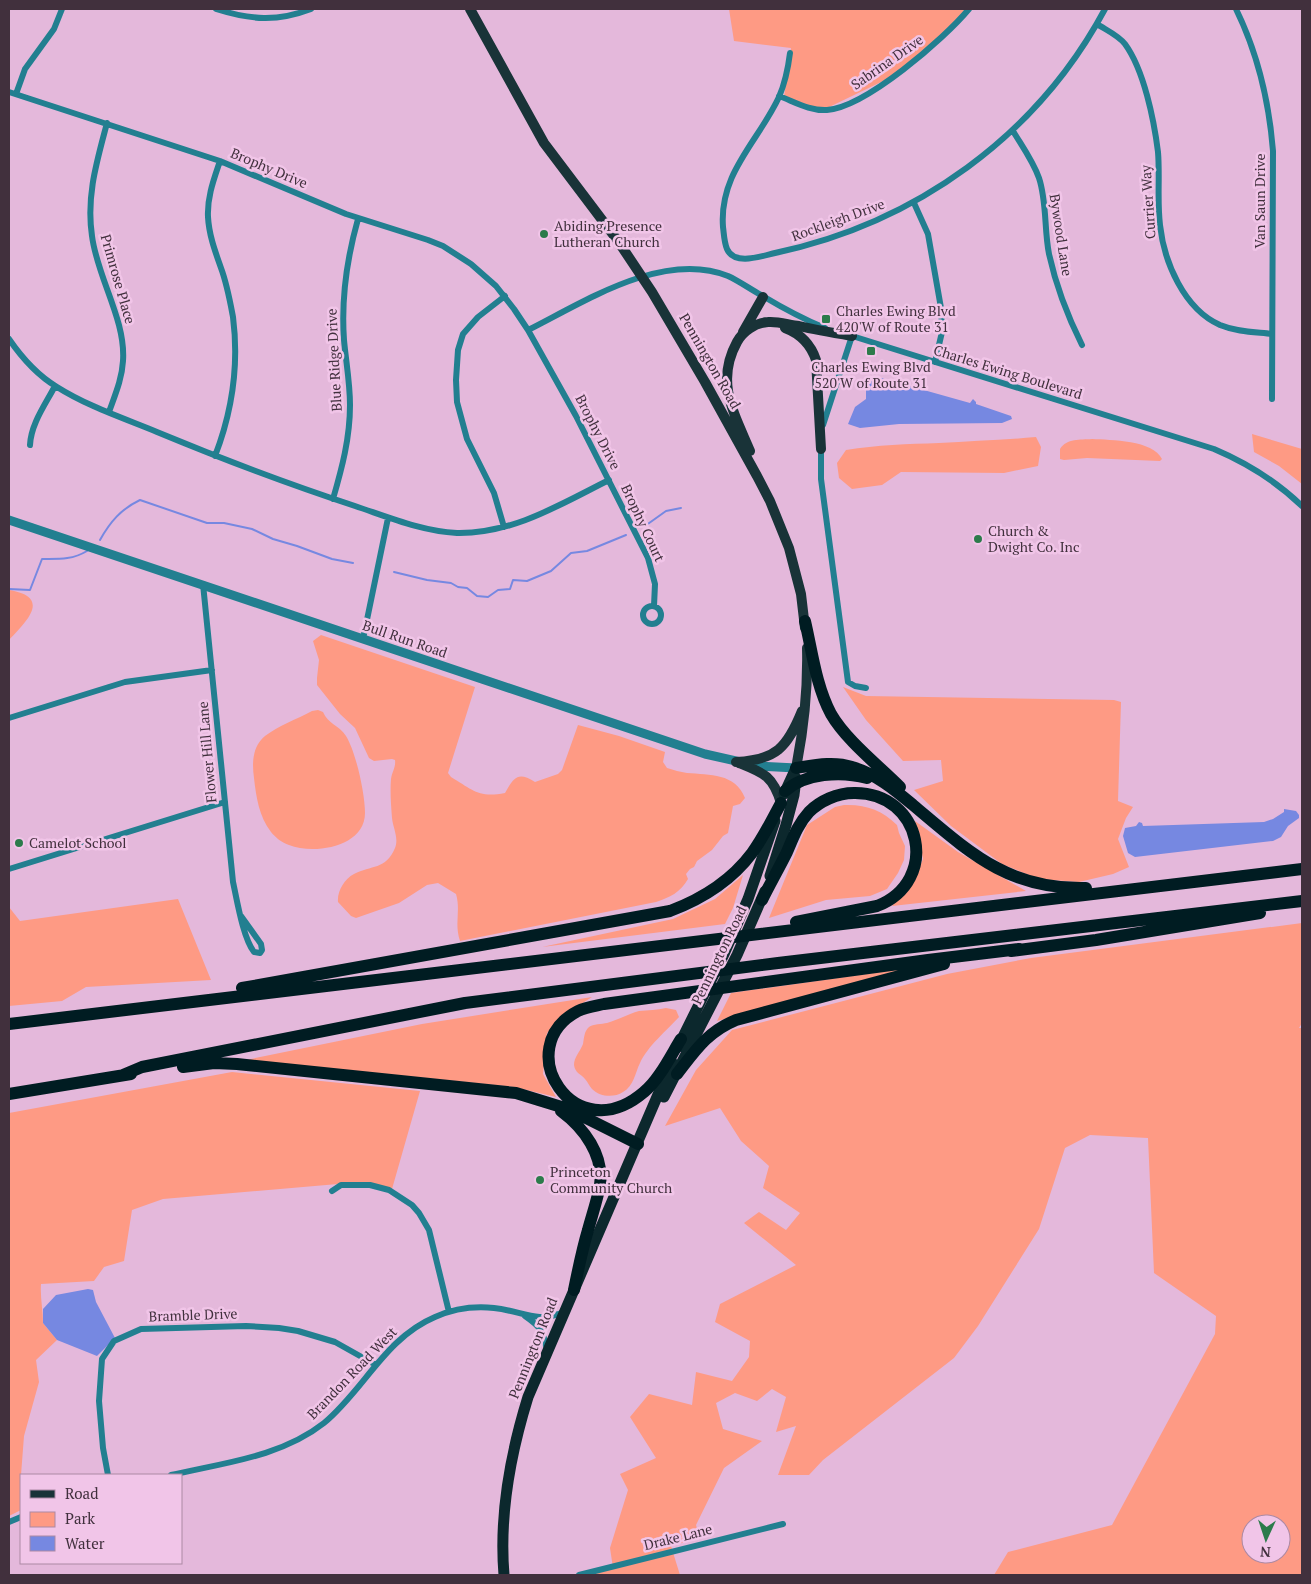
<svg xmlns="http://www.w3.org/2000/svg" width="1311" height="1584" viewBox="0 0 1311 1584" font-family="'PT Serif',serif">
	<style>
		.green { fill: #fe9a84; fill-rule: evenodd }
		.water { fill: #7688e1 }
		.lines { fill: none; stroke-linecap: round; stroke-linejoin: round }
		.stream { stroke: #7688e1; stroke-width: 2 }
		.minor { stroke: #227f90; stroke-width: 6 }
		.tertiary { stroke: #227f90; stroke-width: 9 }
		.primary { stroke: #193338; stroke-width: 10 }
		.trunk { stroke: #0c282d; stroke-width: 11 }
		.motorway { stroke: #001c22; stroke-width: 12 }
		.poi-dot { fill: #2c7b4b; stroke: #f1c5e8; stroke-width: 2 }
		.labels { text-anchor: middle; stroke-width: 5; stroke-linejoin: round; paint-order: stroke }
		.street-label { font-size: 14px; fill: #41303d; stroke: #f1c5e8 }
		.poi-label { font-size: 14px; fill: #41303d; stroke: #f1c5e8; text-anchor: start }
	</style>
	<rect width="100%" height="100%" fill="#e4b8db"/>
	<path class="green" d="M729,9H968L906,70L823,110L784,97L791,48L734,41Z
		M1252,434L1302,449V484L1279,466L1254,452Z
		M1036,437L1041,447L1038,466L1004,473L901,472L882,485L852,489L839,478L837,463L846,450C877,445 908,444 939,443C971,441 1004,440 1036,437Z
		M1092,439C1111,440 1153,440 1162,459L1160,461L1087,458L1064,460L1060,459V449C1067,438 1080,440 1092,439Z
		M9,590C52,597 27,621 9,640Z
		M321,635L475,687L448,773L451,777C473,790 478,798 505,793C514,777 518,771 535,782L558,774L562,770L578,725L619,736L665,752L663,762L667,768C674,770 680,772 687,773C710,775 735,773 745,798L740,804L733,806L728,833L723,836L712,850L697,861L694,867L690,869L686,874L688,879C680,893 670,897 656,902L460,941C454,923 461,911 456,894L438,883L427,885L399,903L356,918L351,916L338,902C337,892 344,879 354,874C371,865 386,870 395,848C399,838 393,828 392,818C391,805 390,791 391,779C392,772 396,767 395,760L392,759L374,761L369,758L355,728L340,714L317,685V678L319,660L313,641Z
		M843,687L866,696L1114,700L1121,702L1118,801L1133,807L1126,818L1118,839L1129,867L1113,874L1079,882L1039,879L1002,864L951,826L914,790L943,781L941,760L903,761L866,720Z
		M318,710L323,712C328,724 339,725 346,736C356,752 365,794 365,813C365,847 314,855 289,845C282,843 275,837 271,832C259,817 256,796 254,778C252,763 252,747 265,736C278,726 297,719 312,711Z
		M844,805C865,804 882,810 897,825L899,833L905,846L904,860L898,873L887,889L870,896L826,900L769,918L807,825L835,807Z
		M915,821L958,852L1026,891L892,906L913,882L923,859Z
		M743,875L733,908L725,924L542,947L673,919L715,899Z
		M178,899L211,980L86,987L62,1001L9,1006V907L20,921Z
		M1302,923V1023L1299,1028H1302V1575H994L1008,1552L1112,1525L1215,1334L1216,1316L1154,1273L1148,1138L1090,1135L1065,1148L1039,1229L978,1326L954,1358L823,1460L809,1475H778L796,1426L776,1432L786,1397L772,1389L757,1401L735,1393L716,1403L723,1429L762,1441L724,1468L696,1525L700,1538L671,1546L680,1575H580L613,1568L610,1548L628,1490L620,1474L656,1458L630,1417L649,1394L692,1405L696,1372L732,1381L749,1357L750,1341L715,1322L720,1304L796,1265L744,1223L759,1212L786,1230L800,1213L763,1188L769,1166L741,1141L720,1108L665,1126L696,1070L732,1030L947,974L1031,958ZM1251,1524H1281V1554H1251Z
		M916,967L717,1021L731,993Z
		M592,997L578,1006L547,1033L543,1074L556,1097L514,1087L246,1060L422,1024Z
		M666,1008L676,1010L679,1017C667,1030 647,1047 640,1063C635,1073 634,1086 623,1092C614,1098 600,1097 592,1089C589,1086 588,1082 585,1079C581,1074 575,1073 574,1065C574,1057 580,1052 583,1044C584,1039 584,1031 589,1027C593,1024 602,1024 607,1023C618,1020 630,1013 639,1011C648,1010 657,1010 666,1008Z
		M232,1072L420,1091L392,1189L361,1182L163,1199L132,1210L124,1261L104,1267L94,1281L41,1284C40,1297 43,1310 43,1323L57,1340L36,1360L39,1382L24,1436L21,1475V1510L9,1516V1113Z"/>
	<path class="water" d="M881,378L970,403L973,399L976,402V404L1011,416L1012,419L1002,423L899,424L860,428L848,424L855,407L866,399V384L874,379Z
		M1284,809L1296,811L1299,815V818L1288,826L1281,837L1273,841L1135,857L1128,853L1123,836L1125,828L1136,826L1139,822L1142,823L1143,826L1264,822L1273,819L1284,812Z
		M88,1289L93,1290L96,1302L115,1338L97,1356L57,1340L43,1323V1309L56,1295Z"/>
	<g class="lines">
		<path class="stream" d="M645,526L666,511L681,508
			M100,540C110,522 121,509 140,500L207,523H224L252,529L273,539L297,546L332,559L353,563
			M394,572L427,580L451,583L458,587L467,588L477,596L488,597L498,590L510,589L513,580L527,581L551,571L571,553L587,551L626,535
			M9,589L30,590L42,559C59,559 72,560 87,551"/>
		<path class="minor" d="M216,9C251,20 277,22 311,9
			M1236,9C1258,54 1269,101 1273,151L1272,399
			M1097,24C1106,30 1118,35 1125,44C1144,70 1154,120 1158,152C1160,176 1157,201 1160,225C1164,262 1184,309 1220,325C1237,332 1255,332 1272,334
			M790,53C788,69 785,83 779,97C758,142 719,173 723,227C724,234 724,242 727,249C734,266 762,256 775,253C916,223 1037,136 1105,9
			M9,92L220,161L346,214L428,240L443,246L471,264L496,286L514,309L528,330L576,416L648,558L655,584L654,606
			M16,94L25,69L54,29L62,9
			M779,96C795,102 810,111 827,110C866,107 944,39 969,9
			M107,123C97,161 86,196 92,236C97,277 126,320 123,361C122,379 115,395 109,412
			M1013,131C1022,146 1033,161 1039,178C1047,202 1044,229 1049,254C1056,286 1067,315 1082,345
			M914,203L928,234L941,308L942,332L935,362
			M528,330C584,302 663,250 728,276C739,281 750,289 761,295C781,307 803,319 825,328
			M849,335L1214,449C1247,463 1276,481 1302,506
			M9,339C22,358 37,375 57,387C87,406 123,418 157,432C222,459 288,484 355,506C388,517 421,531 457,533C513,534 561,504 609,480
			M823,425L852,336
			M30,445C31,424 45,405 55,386
			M821,445V479L848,682L855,686L866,688
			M215,456C232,412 239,364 233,317C230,301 227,284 221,268C215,251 209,235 208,217C207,197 214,179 220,161
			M333,499C342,468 350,438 350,405C350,383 346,362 344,340C341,298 347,258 358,219
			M504,527L494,493L467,439L457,402L456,380L458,350L463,334L478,317L505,296
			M203,584L233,882C237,900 243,938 254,952L260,953L262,950L261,944L241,916
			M643 615a9 9 0 1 1 18 0a9 9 0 1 1-18 0Z
			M363,639L388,518
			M9,718L125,682L212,670
			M9,869L225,802
			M332,1191L341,1185H370L389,1190L412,1205L419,1213L429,1230L449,1312
			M525,1316C541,1327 543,1331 547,1350
			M108,1475L103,1448L99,1401L102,1359L114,1341L141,1329L246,1326L279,1328L298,1331L335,1342L376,1365
			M171,1475C223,1463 281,1457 324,1423C364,1390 385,1338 435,1317C453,1309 475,1306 494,1308C523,1311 536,1324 564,1312
			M9,1522L21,1517
			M579,1575L783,1524"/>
		<path class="tertiary" d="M9,520L705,754L758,766L796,768"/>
		<path class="primary" d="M470,9L544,143L618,241L652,292L705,382L757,476L770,501L789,548L801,594L805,628
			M785,328C801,334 811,345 816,360L821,449
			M743,332L763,297
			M750,451C734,413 715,382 737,342C743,331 755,323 768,322C778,321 789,325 799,326C816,330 834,333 852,336
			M736,762C776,760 787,748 802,711
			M739,763C764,773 773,776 781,803
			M796,768C804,728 808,688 807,648"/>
		<path class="trunk" d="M784,794L796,768
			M770,876L786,825L794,795L796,778
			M678,1047L724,954L748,899L775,821
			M664,1097L737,955L765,891
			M504,1575C499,1515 510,1455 528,1397L672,1062"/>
		<path class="motorway" d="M805,621C812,651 816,686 831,714C846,740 878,765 900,787
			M796,768C815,765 834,761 852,767C876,774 895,790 913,805C969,852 1008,890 1086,888
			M785,791C805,773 841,771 867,778
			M762,900C770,884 779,868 787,852C793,838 798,824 809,812C820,801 837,793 854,793C922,792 941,881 877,906L796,922
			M1011,951L1096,940L1260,913
			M242,988L670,911C702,899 731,881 752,853C763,838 772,820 781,803
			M9,1024L1302,869
			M681,1039C671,1055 659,1080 644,1092C574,1152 509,1047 578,1011C586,1007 595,1006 604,1004L928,960L1019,949
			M183,1067L214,1063L237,1064L516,1093L568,1109L638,1144
			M677,1074C695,1051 707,1032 736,1020L944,964
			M123,1075L142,1067L465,1003L778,963L1302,901
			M9,1094L131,1074
			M561,1111C584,1128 604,1155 600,1185C597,1201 592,1215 588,1230C582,1250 578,1270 574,1290"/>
	</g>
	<g class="poi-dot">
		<circle cx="544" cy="234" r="5"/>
		<rect x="821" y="314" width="10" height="10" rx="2.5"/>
		<rect x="866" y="346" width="10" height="10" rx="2.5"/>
		<circle cx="978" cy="539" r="5"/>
		<circle cx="19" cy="843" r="5"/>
		<circle cx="540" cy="1180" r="5"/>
	</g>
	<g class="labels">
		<g class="street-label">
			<text transform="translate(887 62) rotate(-35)" y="5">Sabrina Drive</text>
			<text transform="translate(269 168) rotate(23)" y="5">Brophy Drive</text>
			<text transform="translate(1260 201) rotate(-90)" y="5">Van Saun Drive</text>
			<text transform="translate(1148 202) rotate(-94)" y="5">Currier Way</text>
			<text transform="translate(838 220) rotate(-20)" y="5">Rockleigh Drive</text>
			<text transform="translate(1061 235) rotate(81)" y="5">Bywood Lane</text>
			<text transform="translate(118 279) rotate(74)" y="5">Primrose Place</text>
			<text transform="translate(334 360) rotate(-93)" y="5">Blue Ridge Drive</text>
			<text transform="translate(710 361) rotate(60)" y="5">Pennington Road</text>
			<text transform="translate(1008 372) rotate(17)" y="5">Charles Ewing Boulevard</text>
			<text transform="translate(598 432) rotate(63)" y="5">Brophy Drive</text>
			<text transform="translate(643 523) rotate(65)" y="5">Brophy Court</text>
			<text transform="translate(405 639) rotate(19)" y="5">Bull Run Road</text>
			<text transform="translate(207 752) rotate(-95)" y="5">Flower Hill Lane</text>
			<text transform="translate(719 955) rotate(-64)" y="5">Pennington Road</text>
			<text transform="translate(193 1315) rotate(-2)" y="5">Bramble Drive</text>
			<text transform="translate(533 1348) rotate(-68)" y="5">Pennington Road</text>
			<text transform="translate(352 1373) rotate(-46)" y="5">Brandon Road West</text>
			<text transform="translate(678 1537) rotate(-14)" y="5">Drake Lane</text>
		</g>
		<g class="poi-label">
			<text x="554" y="231">Abiding Presence<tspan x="554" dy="16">Lutheran Church</tspan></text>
			<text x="836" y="316">Charles Ewing Blvd<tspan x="836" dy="16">420'W of Route 31</tspan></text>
			<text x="871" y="372" text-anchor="middle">Charles Ewing Blvd<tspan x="871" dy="16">520'W of Route 31</tspan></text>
			<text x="988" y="536">Church &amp;<tspan x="988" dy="16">Dwight Co. Inc</tspan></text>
			<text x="29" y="848">Camelot School</text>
			<text x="550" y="1177">Princeton<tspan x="550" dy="16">Community Church</tspan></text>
		</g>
	</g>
	<rect width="1311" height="1584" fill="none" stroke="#41303d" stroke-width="20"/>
	<rect x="20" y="1474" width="162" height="90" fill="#f1c5e8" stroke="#ab89a4"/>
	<rect x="30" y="1490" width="25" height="8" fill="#193338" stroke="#ab89a4"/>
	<text x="65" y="1499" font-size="15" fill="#41303d">Road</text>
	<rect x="30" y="1512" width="25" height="15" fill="#fe9a84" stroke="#ab89a4"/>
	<text x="65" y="1524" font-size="15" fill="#41303d">Park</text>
	<rect x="30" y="1536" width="25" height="15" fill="#7688e1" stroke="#ab89a4"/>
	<text x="65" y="1549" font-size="15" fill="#41303d">Water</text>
	<g transform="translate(1266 1539) rotate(183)"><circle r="24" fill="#f1c5e8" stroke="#ab89a4"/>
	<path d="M0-4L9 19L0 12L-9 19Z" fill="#2c7b4b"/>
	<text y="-8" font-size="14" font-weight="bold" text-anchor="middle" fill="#41303d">N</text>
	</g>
</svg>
